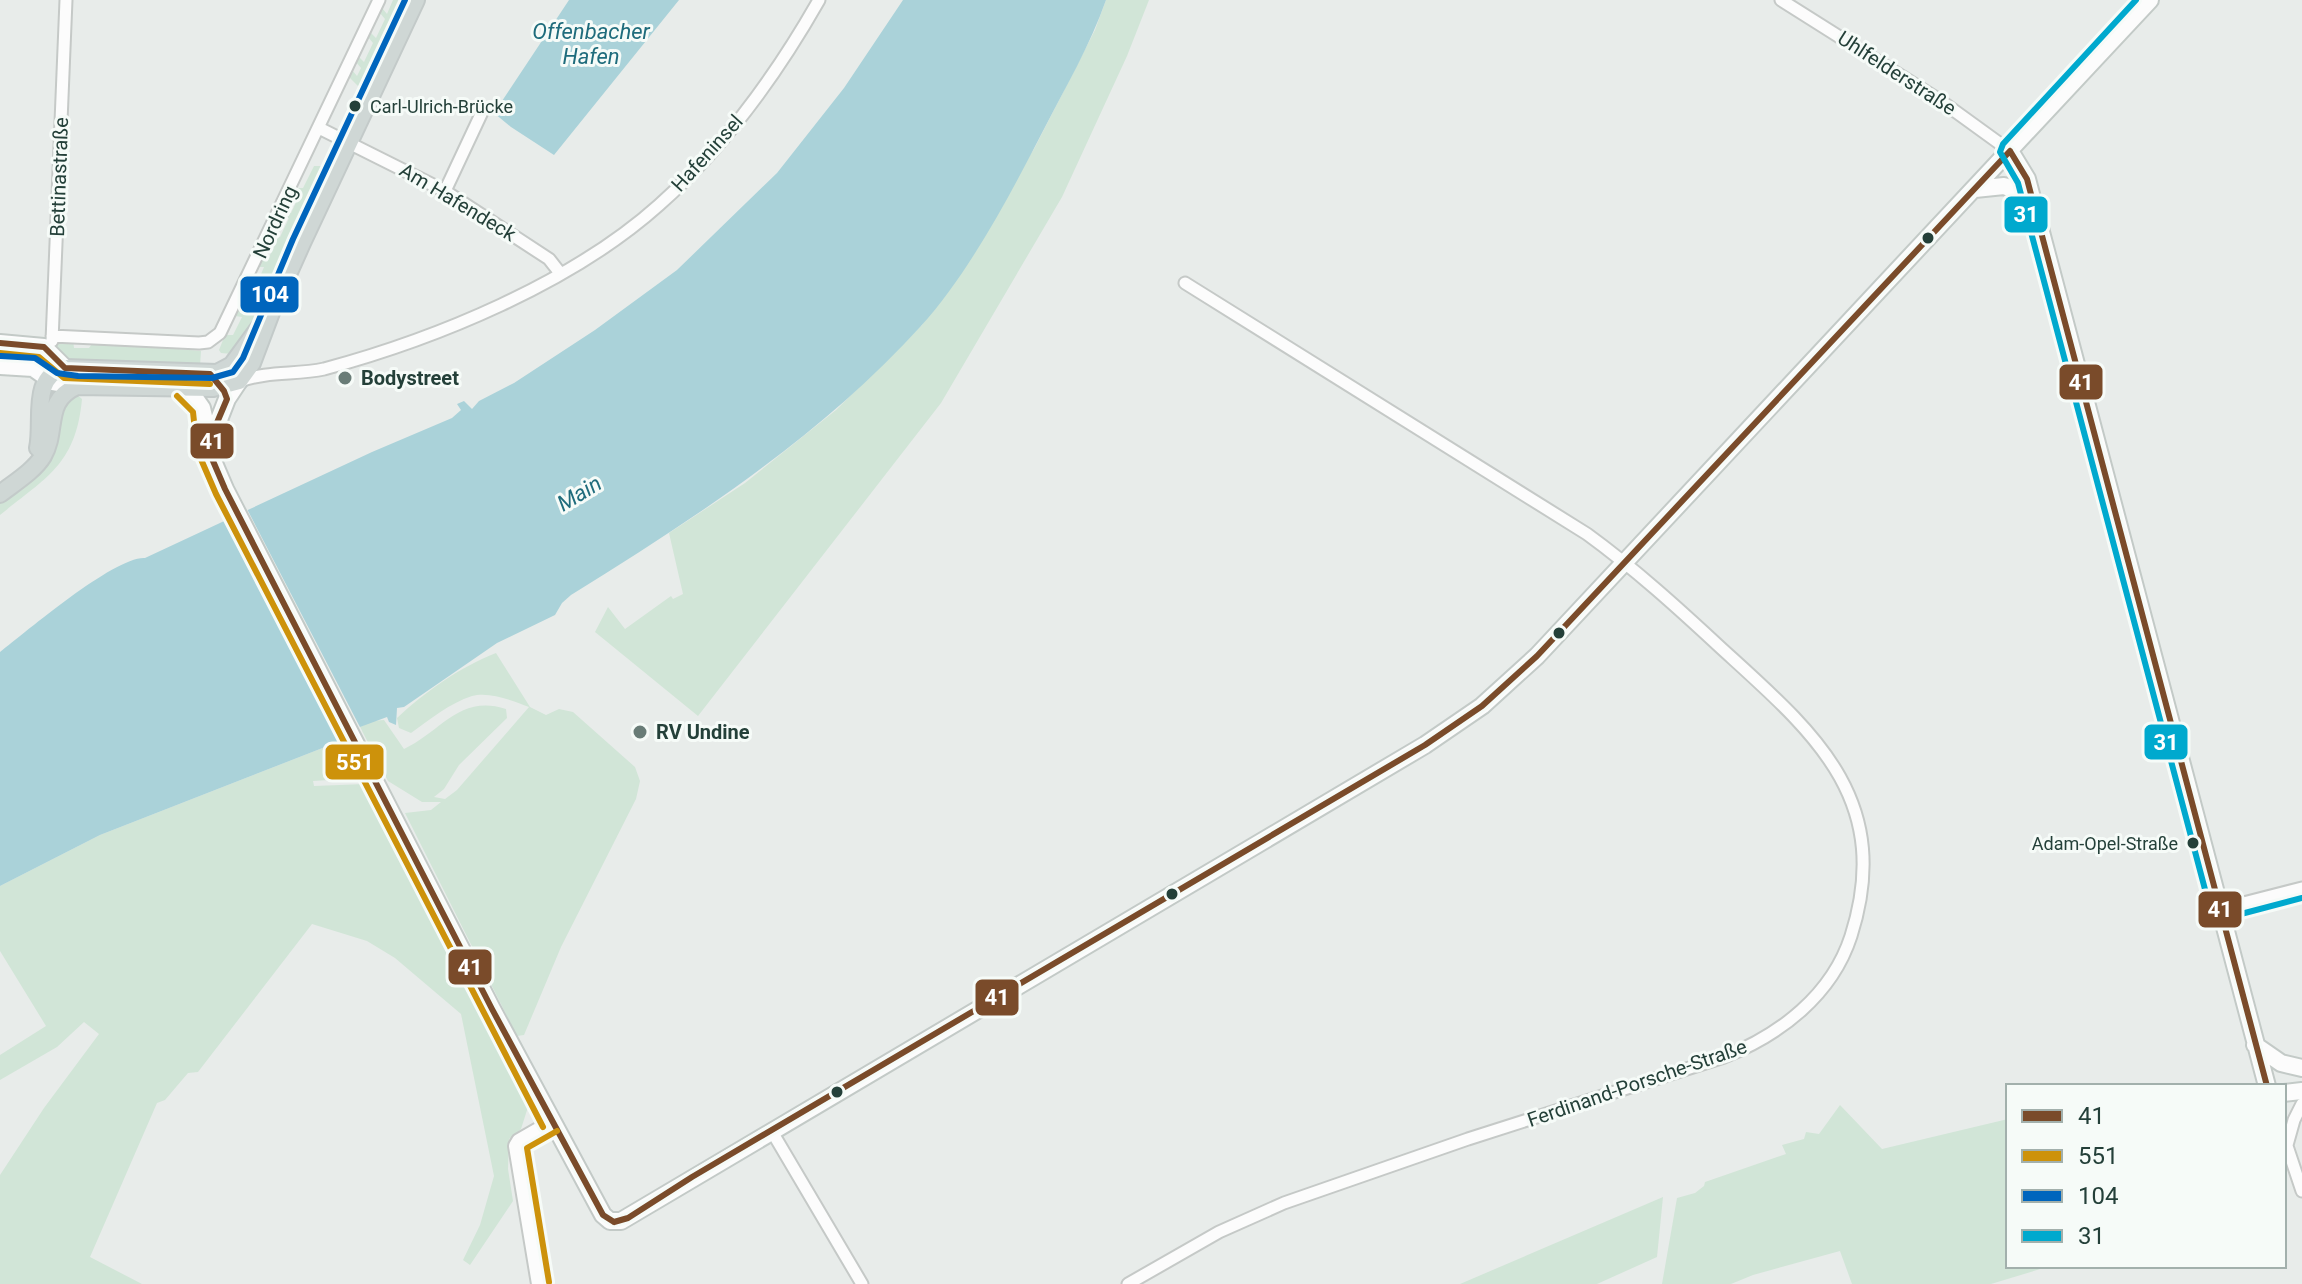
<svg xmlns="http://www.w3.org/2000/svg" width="2302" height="1284" viewBox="0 0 2302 1284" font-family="Roboto,sans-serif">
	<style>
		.green { fill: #d1e5d7 }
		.water { fill: #aad2d9 }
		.pier { fill: #e8ecea }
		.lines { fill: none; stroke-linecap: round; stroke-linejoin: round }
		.minor-casing { stroke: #c5c9c7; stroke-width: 15 }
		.tertiary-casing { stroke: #c5c9c7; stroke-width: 18 }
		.secondary-casing { stroke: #c3cac7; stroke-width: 20 }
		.primary-casing { stroke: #c3cac9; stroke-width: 20 }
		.minor { stroke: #fcfcfc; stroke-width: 11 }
		.tertiary { stroke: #fcfcfc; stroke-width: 14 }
		.secondary { stroke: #fcfcfc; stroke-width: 16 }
		.primary { stroke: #cfd7d5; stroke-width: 16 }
		.bus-1-casing { stroke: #f6fbf8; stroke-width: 12 }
		.bus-2-casing { stroke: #f6fbf8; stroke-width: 12 }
		.bus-3-casing { stroke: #f6fbf8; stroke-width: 12 }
		.bus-4-casing { stroke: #f6fbf8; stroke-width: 12 }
		.bus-1 { stroke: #7a4b2a; stroke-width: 6 }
		.bus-2 { stroke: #cd920b; stroke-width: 6 }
		.bus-3 { stroke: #0065bd; stroke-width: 6 }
		.bus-4 { stroke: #00a9ce; stroke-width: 6 }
		.bus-dot { fill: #244039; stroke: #f6fbf8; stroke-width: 3 }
		.poi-dot { fill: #697c77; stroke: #f6fbf8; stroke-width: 3 }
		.labels { text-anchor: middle; stroke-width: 6; stroke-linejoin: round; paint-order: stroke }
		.bus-label { font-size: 18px; fill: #244039; stroke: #f6fbf8; text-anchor: start }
		.street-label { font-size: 20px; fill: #244039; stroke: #f6fbf8 }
		.poi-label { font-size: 20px; font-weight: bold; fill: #244039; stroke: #f6fbf8; text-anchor: start }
		.water-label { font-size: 22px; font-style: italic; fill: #1f6c7c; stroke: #f6fbf8 }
		.line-badge { stroke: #f6fbf8; stroke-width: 3 }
		.badge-label { font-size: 22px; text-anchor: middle; font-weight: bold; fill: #fff }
	</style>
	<rect width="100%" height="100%" fill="#e8ecea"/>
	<path class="green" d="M393,0H408L382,57L361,89L349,77L352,70L357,76L361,68L356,62L359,57L364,62L373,43L368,37L371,33L376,38L385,19L380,13L382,8L387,14Z
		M1106,0H1149L1127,56L1062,197L941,403L698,716L595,632L608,607L625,629L671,596L673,599L683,594L669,533L745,483L836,410L922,325L1034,149L1095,30Z
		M314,166H327L247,333L232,354L221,353L219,350L225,335H233L242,317L235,316L236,311H244L253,292L247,291L249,286H256L264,267H258L262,259H268L275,245H269L272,238L280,237L289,218H282L284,213H291L300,194L293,193L296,188H303Z
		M55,339L73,340L74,348H89L94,341H102V345L149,347L150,343L166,344V348L201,351L200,366L68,361L55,348Z
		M75,393L82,399C76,464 47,477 0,515V499L46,463L61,405Z
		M496,653L530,707L546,715L559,709L573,712L635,767L640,781L636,799L561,947L524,1035L517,1036L405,813L431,810L441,802H422L388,781L360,727L372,721L384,720L404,749C441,732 459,694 506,709L507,718L459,765L444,789L434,797L445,799L457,790L529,707C513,701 489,691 472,696C450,703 429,720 411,733L399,728L397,718C425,692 460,667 496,653Z
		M343,740L362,778L313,781L314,786L365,784L475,990L528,1107L521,1129L509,1139L508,1169L513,1201L470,1265L463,1260L480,1225L494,1176L461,1014L395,958L367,941L312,924L198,1072L188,1073L165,1100L157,1103L90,1257L142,1284H0V1175L44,1108L99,1034L84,1022L57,1047L0,1080V1055L46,1026L0,951V886L100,835Z
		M1840,1105L1882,1149L2008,1119V1266H2050L1991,1284H1852L1840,1251L1753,1275L1731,1284H1662L1677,1198L1695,1193L1704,1186L1705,1182L1786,1154L1782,1145L1804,1139L1806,1132L1819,1134Z
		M1663,1197L1657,1257L1597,1284H1460Z"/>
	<path class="water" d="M569,0H679L554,155L511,127L494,113Z
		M903,0H1106C1090,46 1065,88 1043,131C1010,195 969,273 921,326C821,436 697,517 571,595L562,603L555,615L497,643L404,707L397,708L396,725L389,722L387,717L360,727L343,740L100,835L0,886V652C27,631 115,556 145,558L372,452L452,418L461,410L457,404L464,401L472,409L479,401L514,383L595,330L677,270L777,173L844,88Z"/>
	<path class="pier" d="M246,507L362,731L345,743L228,515Z"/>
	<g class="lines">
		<defs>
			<path id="minor" d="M1781,0L1941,101L2010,151
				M319,128L445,191L549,259L560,273
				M445,191L483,110
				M52,336L199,343L208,342L220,333L379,0
				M52,341L66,0
				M240,381C268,371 296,375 324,369C436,339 572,283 659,205C723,148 777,74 819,0
				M2220,909L2302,888
				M771,1130L862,1284
				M2284,1137L2302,1191
				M2287,1145L2294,1120L2302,1104
				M1128,1284L1219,1232L1284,1203L1468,1139L1724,1057C1780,1035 1832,995 1851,936C1895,798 1812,731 1721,648C1678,608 1635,569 1587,534L1185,283"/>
			<path id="tertiary" d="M539,1284L516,1146L519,1141L552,1122"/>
			<path id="secondary" d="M2010,151L2027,179L2267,1086
				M1975,189L2004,186L2031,196
				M0,343L44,347L65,368
				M0,366L33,368L53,382L77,386
				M183,388L195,398L202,408L206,425L207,447L225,489L492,1009L603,1215L610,1221H621L1425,745L1482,706L1537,656L2150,0
				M211,440L227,399L239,381
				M2255,1045L2281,1063L2302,1068
				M2284,1093L2302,1091"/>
			<path id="primary" d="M38,448C44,421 30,376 65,368L217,373L232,365L259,328
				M0,494C14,483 34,471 43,456C58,430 43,401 77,386L213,388L239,381L252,363L272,310L302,243L416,0"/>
		</defs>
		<use href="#minor" class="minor-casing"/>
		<use href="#tertiary" class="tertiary-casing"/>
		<use href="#secondary" class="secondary-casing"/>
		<use href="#primary" class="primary-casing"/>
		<use href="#minor" class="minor"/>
		<use href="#tertiary" class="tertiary"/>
		<use href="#secondary" class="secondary"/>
		<use href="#primary" class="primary"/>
		<defs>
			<path id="bus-1" d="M2010,151L2027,179L2267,1086
				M0,343L44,347L65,368L210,374L224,391L227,399L213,432L210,454L225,489L492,1009L603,1215L614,1222
				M614,1222L628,1218L692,1177L1425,745L1482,706L1537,656L2010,151"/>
			<path id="bus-2" d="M0,353L39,357L64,378L210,384
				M177,396L193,412L197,450L216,494L543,1127
				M549,1282L527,1148L557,1131"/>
			<path id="bus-3" d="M1,356L35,358L57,373L78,376L212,378L233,372L243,358L293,239L405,0"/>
			<path id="bus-4" d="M2136,0L2003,144L2000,152L2018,183L2211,912L2215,918L2222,919L2302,898"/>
		</defs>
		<use href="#bus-1" class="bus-1-casing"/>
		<use href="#bus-2" class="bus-2-casing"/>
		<use href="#bus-3" class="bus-3-casing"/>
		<use href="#bus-4" class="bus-4-casing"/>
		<use href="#bus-1" class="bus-1"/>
		<use href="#bus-2" class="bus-2"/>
		<use href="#bus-3" class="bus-3"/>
		<use href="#bus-4" class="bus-4"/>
	</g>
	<g class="bus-dot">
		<circle cx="355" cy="106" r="7"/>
		<circle cx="1928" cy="238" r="7"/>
		<circle cx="1559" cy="633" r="7"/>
		<circle cx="2193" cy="843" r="7"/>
		<circle cx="1172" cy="894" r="7"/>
		<circle cx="837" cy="1092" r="7"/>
	</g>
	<g class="poi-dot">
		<circle cx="345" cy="378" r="8"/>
		<circle cx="640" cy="732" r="8"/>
	</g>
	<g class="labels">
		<g class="bus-label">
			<text x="370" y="113">Carl-Ulrich-Brücke</text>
			<text x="2178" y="850" text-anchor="end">Adam-Opel-Straße</text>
		</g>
		<g class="street-label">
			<text transform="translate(1897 73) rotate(33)" y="7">Uhlfelderstraße</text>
			<text transform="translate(707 153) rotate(-48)" y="7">Hafeninsel</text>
			<text transform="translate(59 177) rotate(-88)" y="7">Bettinastraße</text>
			<text transform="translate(458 202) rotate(31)" y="7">Am Hafendeck</text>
			<text transform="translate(275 222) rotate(-65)" y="7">Nordring</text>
			<text transform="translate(1637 1083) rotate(-19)" y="7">Ferdinand-Porsche-Straße</text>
		</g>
		<g class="poi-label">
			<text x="361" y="385">Bodystreet</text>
			<text x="656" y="739">RV Undine</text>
		</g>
		<g class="water-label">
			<text x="591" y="39">Offenbacher<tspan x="591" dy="25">Hafen</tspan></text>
			<text transform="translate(579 493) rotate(-31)" y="8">Main</text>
		</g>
	</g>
	<g class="line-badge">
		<rect x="2003" y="195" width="46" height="39" rx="8" fill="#00a9ce"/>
		<rect x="239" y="275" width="61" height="39" rx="8" fill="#0065bd"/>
		<rect x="2058" y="363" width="46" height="38" rx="8" fill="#7a4b2a"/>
		<rect x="189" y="422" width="46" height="38" rx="8" fill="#7a4b2a"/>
		<rect x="2143" y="723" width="46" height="38" rx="8" fill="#00a9ce"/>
		<rect x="324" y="743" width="61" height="38" rx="8" fill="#cd920b"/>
		<rect x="2197" y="890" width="46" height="39" rx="8" fill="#7a4b2a"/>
		<rect x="447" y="948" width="46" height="38" rx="8" fill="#7a4b2a"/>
		<rect x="974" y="978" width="46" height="39" rx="8" fill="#7a4b2a"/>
	</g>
	<g class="badge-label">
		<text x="2026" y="222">31</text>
		<text x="270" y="302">104</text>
		<text x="2081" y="390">41</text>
		<text x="212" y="449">41</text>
		<text x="2166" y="750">31</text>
		<text x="355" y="770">551</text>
		<text x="2220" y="917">41</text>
		<text x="470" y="975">41</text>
		<text x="997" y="1005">41</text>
	</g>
	<rect x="2006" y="1084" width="280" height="184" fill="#f6fbf8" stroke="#a2b0ac" stroke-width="2"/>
	<rect x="2022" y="1110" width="40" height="12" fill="#7a4b2a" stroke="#a2b0ac" stroke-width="2"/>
	<text x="2078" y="1124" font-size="24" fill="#244039">41</text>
	<rect x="2022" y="1150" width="40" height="12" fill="#cd920b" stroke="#a2b0ac" stroke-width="2"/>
	<text x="2078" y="1164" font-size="24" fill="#244039">551</text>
	<rect x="2022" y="1190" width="40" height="12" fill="#0065bd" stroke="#a2b0ac" stroke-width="2"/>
	<text x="2078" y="1204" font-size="24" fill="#244039">104</text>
	<rect x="2022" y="1230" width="40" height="12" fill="#00a9ce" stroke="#a2b0ac" stroke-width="2"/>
	<text x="2078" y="1244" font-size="24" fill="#244039">31</text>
</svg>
